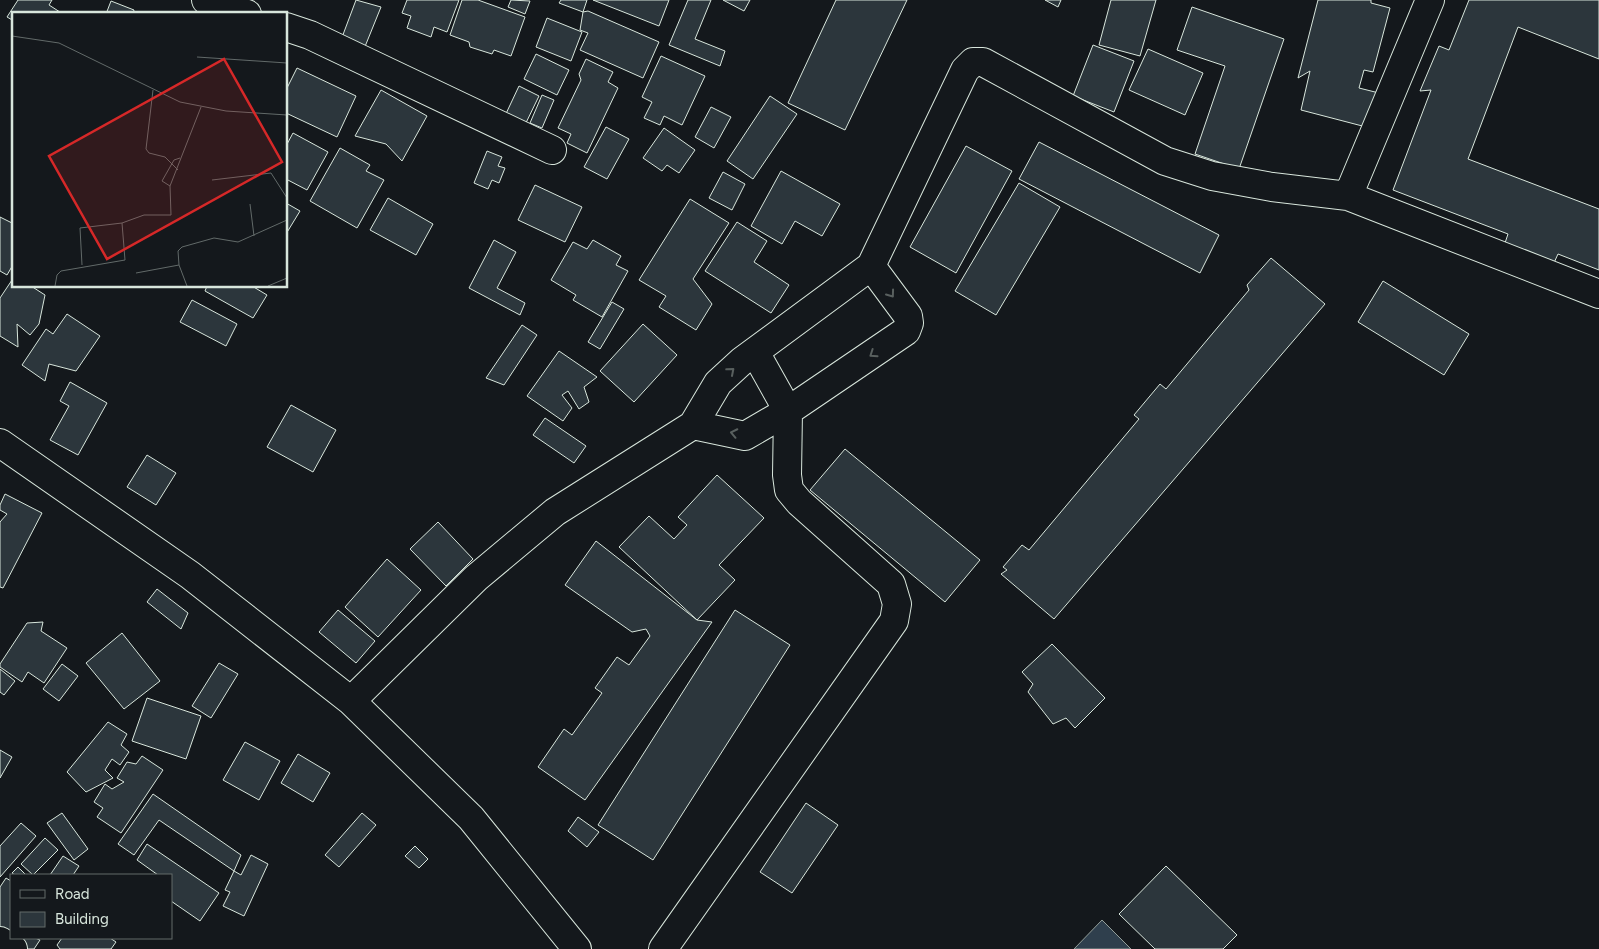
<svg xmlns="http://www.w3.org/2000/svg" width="1599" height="949" viewBox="0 0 1599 949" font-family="Figtree,sans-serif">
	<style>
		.water { fill: #2f3f4d; stroke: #939e99 }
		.building { fill: #2c363c; stroke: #d8e6dc }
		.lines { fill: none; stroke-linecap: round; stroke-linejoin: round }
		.minor-casing { stroke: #d8e6dc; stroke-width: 30 }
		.minor { stroke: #14181c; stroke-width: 28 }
		.oneway { stroke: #59605f }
		.inset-road { fill: none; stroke: #626a69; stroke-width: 1 }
		.view { fill: #d62828; fill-opacity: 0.15; stroke: #d62828; stroke-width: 2.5 }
		.inset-edge { fill: none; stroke: #d8e6dc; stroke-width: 2.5 }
	</style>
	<rect width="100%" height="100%" fill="#14181c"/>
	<path class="water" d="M1102,920L1131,949H1074Z"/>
	<path class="building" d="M18,0H52L49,5L63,14H14V21L7,17Z
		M356,0L381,7L364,49L341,40Z
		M407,0H459L447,32L434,27L431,37L407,28L411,16L402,13Z
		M462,0H478L525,17L511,56L494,50L492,54L470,47L469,42L450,35Z
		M511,0L530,1L525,14L508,7Z
		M561,0H587L583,12L559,3Z
		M593,0H669L659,26Z
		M688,0H711L695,39L725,51L720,66L669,45Z
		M723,0H750L744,11Z
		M836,0H907L845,130L788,103Z
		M1045,0H1061L1058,7Z
		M1111,0H1156L1140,56L1099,45Z
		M1318,0H1371V3L1390,8L1373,72L1364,70L1359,88L1379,93L1370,128L1301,110L1310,71L1298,78Z
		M1469,0H1599V59L1518,27L1468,159L1599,209V270L1558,254L1553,265L1504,246L1508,234L1393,190L1431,90L1420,91L1439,46L1449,50Z
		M111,1L134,10L133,14H106Z
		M1192,7L1284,39L1239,169L1195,154L1225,66L1177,50Z
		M588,11L659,42L643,78L580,50L588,33L580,30L583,12Z
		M547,18L582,32L571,61L536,47Z
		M1093,45L1134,61L1114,112L1073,96Z
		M1148,49L1203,73L1185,115L1129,90Z
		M536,54L569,70L557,95L524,79Z
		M661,56L705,76L682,125L664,116L660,125L644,118L652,102L642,97Z
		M586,59L613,72L608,82L618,88L587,153L567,143L571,134L558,128L581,80L579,74Z
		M297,68L356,96L337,137L286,113V90Z
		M519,86L539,96L523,129L503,120Z
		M381,90L427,116L402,161L386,144L355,136Z
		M542,95L554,100L542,128L530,123Z
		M770,96L797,114L753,179L727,161Z
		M711,107L731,117L714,148L695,137Z
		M606,127L629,139L607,179L584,167Z
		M664,128L695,150L679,173L667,165L662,171L643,158Z
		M293,133L328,152L307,190L286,179V146Z
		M1039,142L1219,235L1200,273L1019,179Z
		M966,146L1012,171L956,273L910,247Z
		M340,148L370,165L366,171L384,180L357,228L310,201Z
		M487,151L502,157L498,166L505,168L499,183L492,180L488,189L474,183Z
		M781,171L840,204L822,236L795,221L782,244L751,226Z
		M723,172L745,184L732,210L709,198Z
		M1019,183L1060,207L996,315L955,291Z
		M535,185L582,207L565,242L518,220Z
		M388,198L433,224L416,255L370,230Z
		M690,199L729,223L693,279L712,304L696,330L659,307L666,296L639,280Z
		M286,203L300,211L286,234Z
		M0,217L14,224V263L7,275L0,271Z
		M737,222L767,241L754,262L789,285L771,313L705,271Z
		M494,240L516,252L497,288L525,303L520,315L469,288Z
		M593,240L621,256L616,265L628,271L602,317L573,300L576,295L551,280L573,242L587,249Z
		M1271,258L1325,304L1054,619L1001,574L1007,570L1003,567L1022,545L1029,550L1139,419L1134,415L1160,384L1166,389L1249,290L1247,285Z
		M14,277V286H31L45,295L39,324L30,335L17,324L18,347L0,336V298Z
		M1383,281L1469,334L1444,375L1358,322Z
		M207,286H252L267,295L253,318L205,291Z
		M192,300L237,324L226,346L180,322Z
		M612,302L624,309L600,349L588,342Z
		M67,314L100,336L76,371L49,364L45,381L22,365L46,329L53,334Z
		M643,324L677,355L634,402L600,371Z
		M522,325L537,335L504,385L486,378Z
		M559,351L597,377L584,387L589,402L579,409L568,391L562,395L572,408L563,421L527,396Z
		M70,382L107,403L78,455L50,440L69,406L60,401Z
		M291,405L336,430L313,472L267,447Z
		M545,418L586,446L574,463L533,435Z
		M845,449L980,560L945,602L810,490Z
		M147,455L176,473L156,505L127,487Z
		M717,475L764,518L719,565L735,580L697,620L619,547L649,516L674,539L687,525L678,517Z
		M5,494L42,513L3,588L0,587V522L7,514L0,510V505Z
		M438,522L473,559L446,586L410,549Z
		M596,541L697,620L712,622L585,800L538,767L564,729L572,735L602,693L595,688L617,657L629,665L650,636L646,629L632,632L565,585Z
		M387,559L421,590L378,637L345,607Z
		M157,589L188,613L181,629L147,602Z
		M338,610L375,641L356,663L319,632Z
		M735,610L790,645L653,860L598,825Z
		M43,622L41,631L67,648L44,683L28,672L22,682L0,667V664L27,623Z
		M122,633L160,681L124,709L86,663Z
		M1052,644L1105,698L1075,728L1066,718L1053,724L1028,692L1033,684L1022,672Z
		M219,663L238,674L211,718L192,706Z
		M62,664L78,676L59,701L43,689Z
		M0,669L15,681L4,695L0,692Z
		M147,698L201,716L186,759L132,741Z
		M108,722L127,734L121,745L129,752L120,765L112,759L105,770L113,778L86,792L67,772Z
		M245,742L280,761L259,800L223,780Z
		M0,750L12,757L0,778Z
		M298,754L330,773L313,802L281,783Z
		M142,756L163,770L121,833L97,817L103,808L94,802L105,784L112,789L124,782L117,778L127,762L136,764Z
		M153,794L241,855L234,871L159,820L134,855L118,844Z
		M806,803L838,825L792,893L760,872Z
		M62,813L88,849L74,860L47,823Z
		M362,813L376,825L339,867L325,855Z
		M578,817L599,832L587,847L568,831Z
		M21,823L36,836L0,877V846Z
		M45,838L58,850L33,875L21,864Z
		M147,844L219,893L200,921L171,901V875H158L137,860Z
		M415,846L428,859L419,868L405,856Z
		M251,855L268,864L244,916L223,906L230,892L225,890L234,871L241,875Z
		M63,856L79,866L73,875H50Z
		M1166,866L1237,935L1223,949H1155L1119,914Z
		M18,867L26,875H15L12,873Z
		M6,878L11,881V938H35L40,940L34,949H26L0,934V887Z
		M62,938H110L116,942L111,949H60L57,945Z"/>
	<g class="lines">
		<defs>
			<path id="minor" d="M206,0L247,14
				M286,27L310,35L552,150
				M1348,196L1430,0
				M693,425L745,436L788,411L906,331L909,323L908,316L871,266
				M0,443L190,575L351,701L471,818L577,949
				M351,701L476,578L555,512L693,425L718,383L742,361L871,266L965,70L973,62H983L1165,161L1212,176L1272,187L1348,196L1599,294
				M0,941L13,949
				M663,949L894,621L897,604L891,584L799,502L789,490L787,475L788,411L755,352"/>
		</defs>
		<use href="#minor" class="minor-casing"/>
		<use href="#minor" class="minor"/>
	</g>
	<defs><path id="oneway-chevron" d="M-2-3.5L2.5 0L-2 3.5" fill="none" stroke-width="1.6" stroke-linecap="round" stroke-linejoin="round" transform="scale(1.25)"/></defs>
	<g class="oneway">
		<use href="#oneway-chevron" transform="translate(891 294) rotate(54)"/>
		<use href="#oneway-chevron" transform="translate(873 354) rotate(146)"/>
		<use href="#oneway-chevron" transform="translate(731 371) rotate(-41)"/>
		<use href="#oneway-chevron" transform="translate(734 433) rotate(-168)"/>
	</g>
	<g transform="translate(12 12)">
		<rect width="275" height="275" fill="#14181c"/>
		<path class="inset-road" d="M0,24L47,31L168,90L214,99L275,103M185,45L275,51M141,78L134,137L137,141L153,145L166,158M200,168L259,161L275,186M158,174L150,169L162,148L168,146M238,192L242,224M70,253L68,216L110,211L132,203H159L158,174L189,95M167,253L175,274M124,261L167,253L166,239L170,235L202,226L226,230L275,208M43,274L45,263L49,259L113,248L110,211M256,274L275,266"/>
		<path class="view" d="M212,47L270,150L95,247L37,144Z"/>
		<rect width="275" height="275" class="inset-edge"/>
	</g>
	<rect x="10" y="874" width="162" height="65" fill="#14181c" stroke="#626a69"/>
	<rect x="20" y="890" width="25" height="8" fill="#14181c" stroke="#626a69"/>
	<text x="55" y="899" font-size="15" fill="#d8e6dc">Road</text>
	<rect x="20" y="912" width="25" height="15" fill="#2c363c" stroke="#626a69"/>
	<text x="55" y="924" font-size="15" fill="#d8e6dc">Building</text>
</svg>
